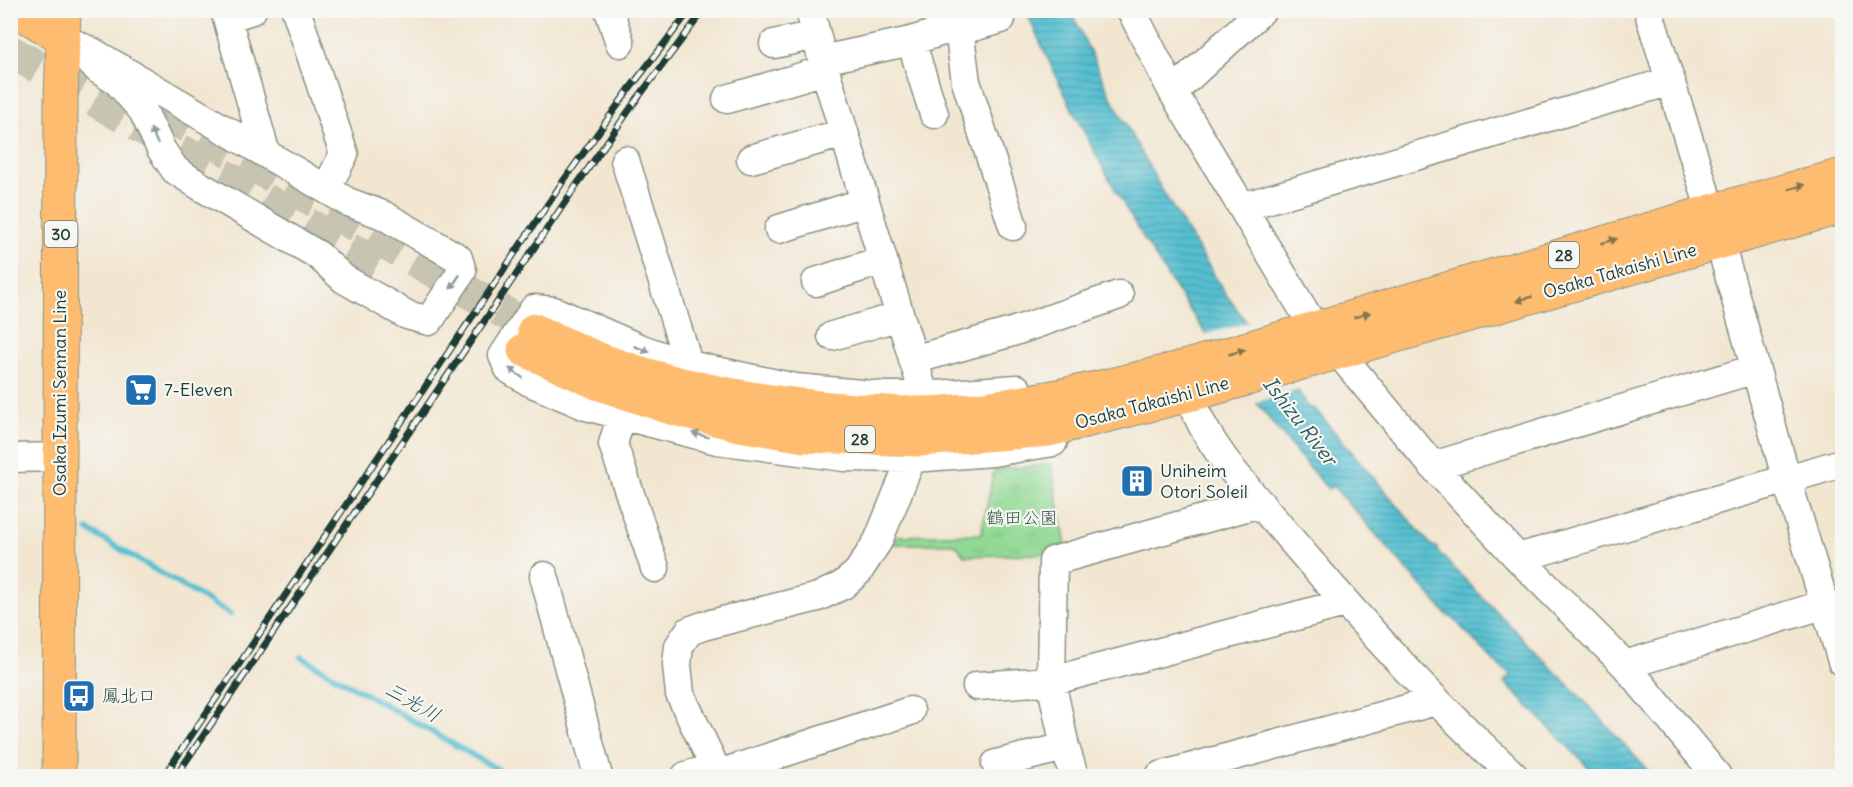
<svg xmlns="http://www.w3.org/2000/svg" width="1853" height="787" viewBox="0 0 1853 787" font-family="Delius,'Klee One',sans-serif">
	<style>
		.park { fill: url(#park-tufts); stroke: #588b64; stroke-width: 1.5 }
		.water { fill: url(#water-rules); stroke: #3a7e82; stroke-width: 1.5 }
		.pier { fill: #f2e6d1 }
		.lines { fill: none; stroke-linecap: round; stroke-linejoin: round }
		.stream { stroke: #56c0d1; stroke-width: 6 }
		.major-tunnel { stroke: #c8c4b2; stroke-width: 33; stroke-dasharray: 33 16; stroke-linecap: butt }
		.minor-casing { stroke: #889282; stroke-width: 31 }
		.major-casing { stroke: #889282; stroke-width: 35 }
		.minor { stroke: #fff; stroke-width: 28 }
		.major { stroke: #febc70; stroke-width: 33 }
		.rail-casing { stroke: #1f3d34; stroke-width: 7 }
		.rail { stroke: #f6f6f2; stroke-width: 4.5; stroke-dasharray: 14; stroke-linecap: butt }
		.oneway { fill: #8f9e9a }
		.oneway2 { fill: #83764f }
		.labels { text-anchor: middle; stroke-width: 4.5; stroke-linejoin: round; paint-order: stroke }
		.shield { fill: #f6f6f2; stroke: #60746d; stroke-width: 1.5 }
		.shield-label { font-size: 16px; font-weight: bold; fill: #1f3d34 }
		.street-label { font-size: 18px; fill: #1f3d34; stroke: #f6f6f2 }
		.poi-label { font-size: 18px; fill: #1f3d34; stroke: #f6f6f2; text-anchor: start }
		.park-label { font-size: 18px; fill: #365c47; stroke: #f6f6f2 }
		.water-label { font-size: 20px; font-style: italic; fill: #2d5e5b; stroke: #f6f6f2 }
	</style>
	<defs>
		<pattern id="park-tufts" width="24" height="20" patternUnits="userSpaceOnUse" patternTransform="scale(1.5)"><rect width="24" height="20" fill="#91d994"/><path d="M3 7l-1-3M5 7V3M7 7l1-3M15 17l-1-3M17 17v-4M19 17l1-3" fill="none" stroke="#7dbb80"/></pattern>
		<pattern id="water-rules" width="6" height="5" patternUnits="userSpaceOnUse" patternTransform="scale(1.5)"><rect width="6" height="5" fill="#56c0d1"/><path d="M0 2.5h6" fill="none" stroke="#479daa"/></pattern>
	</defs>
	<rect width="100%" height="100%" fill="#f6f6f2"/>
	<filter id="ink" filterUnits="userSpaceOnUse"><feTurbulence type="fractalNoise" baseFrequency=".0167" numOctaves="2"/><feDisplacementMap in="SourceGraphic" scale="12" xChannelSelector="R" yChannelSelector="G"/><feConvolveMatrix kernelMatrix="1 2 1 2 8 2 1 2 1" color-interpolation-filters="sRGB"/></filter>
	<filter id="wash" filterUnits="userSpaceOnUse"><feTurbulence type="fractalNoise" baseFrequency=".008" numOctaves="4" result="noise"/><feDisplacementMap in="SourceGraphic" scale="24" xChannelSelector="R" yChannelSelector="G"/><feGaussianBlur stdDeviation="1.35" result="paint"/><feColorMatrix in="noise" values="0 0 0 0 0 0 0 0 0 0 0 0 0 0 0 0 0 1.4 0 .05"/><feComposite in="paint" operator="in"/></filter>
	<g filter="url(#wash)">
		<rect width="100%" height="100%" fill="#f2e6d1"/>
		<path class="park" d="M1051,464L1066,546L1040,554L965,556L955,544H891L897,536L981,534L994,470Z"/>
		<path class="water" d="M1026,11H1071L1111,97L1162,190L1227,296L1304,399L1307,407L1315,409L1431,545L1436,547L1440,554L1592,709L1653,776H1597L1504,682L1511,675L1494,662L1451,616L1449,617L1333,486L1328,489C1202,347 1102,184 1026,11Z"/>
		<path class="pier" d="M1251,322L1301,389L1252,404L1202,335Z"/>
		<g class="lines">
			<path class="stream" d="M88,530L230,614
				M301,657L509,776"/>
		</g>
	</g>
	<g filter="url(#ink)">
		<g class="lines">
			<path class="major-tunnel" d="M10,51L383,268
				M118,86L534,330"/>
			<defs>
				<path id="minor" d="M252,10L227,18L266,154
					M296,10L344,154L326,189
					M609,10L620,43
					M1131,10L1173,92L1315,329L1338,352L1433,466L1518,558L1625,665L1717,776
					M1648,10L1711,211L1787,480L1842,661
					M959,29L966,82L1013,226
					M64,39L94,53L348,202L383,215L458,258L462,271L429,321L407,315L344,279L318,255L200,186L175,170L161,149L143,111L118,82L99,70Z
					M911,41L934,114
					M774,44L816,35
					M822,60L911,41L940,32L969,28L1001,19
					M1173,92L1262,10
					M727,99L825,70
					M751,159L844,133
					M625,160L685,353L684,364
					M1242,207L1671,81
					M779,229L865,202
					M816,282L883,260
					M832,336L900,316
					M913,360L1012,332L1119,295
					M1017,389L922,396H884L795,388L684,364L639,348L554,311L534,309L503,356L509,369L530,382L586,406L717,440L844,457L912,458L993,452L1053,442
					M1188,394C1209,450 1249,490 1287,535C1335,591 1384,647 1436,700C1461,726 1488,751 1514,776
					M622,414L613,444L655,568
					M10,458L60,457
					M1433,466L1755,369
					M1518,558L1842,463
					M544,576L598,776
					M1625,665L1826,604
					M977,686L1051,681L1345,603
					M996,764L1065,747
					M719,774L910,711
					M686,776L716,767
					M719,776L680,694L677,665L679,646L689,631L703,626L818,597L843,585L858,572L878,541L919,440L922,388L825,70L810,10
					M1074,776L1065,747L1051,681L1053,561L1260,503
					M1160,776L1436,701"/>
				<path id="major" d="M16,10L64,39
					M534,330C558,340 581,352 605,361C685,390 771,404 855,410C888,412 922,415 955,411C1033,404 1112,386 1187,366L1711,211L1842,175
					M524,350L597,383L674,409L739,425L804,436L919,440L1049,430L1205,391L1842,207
					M59,776L61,100L64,10"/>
			</defs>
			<use href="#minor" class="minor-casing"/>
			<use href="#major" class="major-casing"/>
			<use href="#minor" class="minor"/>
			<use href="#major" class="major"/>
			<defs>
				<path id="rail" d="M164,776L564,180L628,91L690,10
					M176,776L576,186L637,99L704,10"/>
			</defs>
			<use href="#rail" class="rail-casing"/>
			<use href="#rail" class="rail"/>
		</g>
		<defs><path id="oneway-solid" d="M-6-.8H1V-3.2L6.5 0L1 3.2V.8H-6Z" transform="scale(1.5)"/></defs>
		<g class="oneway">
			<use href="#oneway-solid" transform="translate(154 136) rotate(-115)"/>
			<use href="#oneway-solid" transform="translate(455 282) rotate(124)"/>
			<use href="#oneway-solid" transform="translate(642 349) rotate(21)"/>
			<use href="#oneway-solid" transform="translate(516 373) rotate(-145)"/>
			<use href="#oneway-solid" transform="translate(700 435) rotate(-165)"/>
		</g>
		<g class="oneway2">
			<use href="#oneway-solid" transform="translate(1797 187) rotate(-15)"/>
			<use href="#oneway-solid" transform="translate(1609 241) rotate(-17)"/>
			<use href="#oneway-solid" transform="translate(1524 299) rotate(164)"/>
			<use href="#oneway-solid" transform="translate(1362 315) rotate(-17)"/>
			<use href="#oneway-solid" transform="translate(1237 352) rotate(-16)"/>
		</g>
	</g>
	<defs>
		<symbol id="supermarket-square" viewBox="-11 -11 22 22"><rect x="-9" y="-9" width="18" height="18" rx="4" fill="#1f6fb2" stroke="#f6f6f2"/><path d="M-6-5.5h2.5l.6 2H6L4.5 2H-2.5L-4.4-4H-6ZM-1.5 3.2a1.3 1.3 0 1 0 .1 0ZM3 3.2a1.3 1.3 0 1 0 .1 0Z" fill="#fff"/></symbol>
		<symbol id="building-square" viewBox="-11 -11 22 22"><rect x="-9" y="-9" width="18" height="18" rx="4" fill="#1f6fb2" stroke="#f6f6f2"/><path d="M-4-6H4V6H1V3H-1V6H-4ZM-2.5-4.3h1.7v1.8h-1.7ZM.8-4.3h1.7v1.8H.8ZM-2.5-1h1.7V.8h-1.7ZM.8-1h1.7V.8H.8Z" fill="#fff"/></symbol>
		<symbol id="bus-square" viewBox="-11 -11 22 22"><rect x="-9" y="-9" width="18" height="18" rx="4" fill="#1f6fb2" stroke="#f6f6f2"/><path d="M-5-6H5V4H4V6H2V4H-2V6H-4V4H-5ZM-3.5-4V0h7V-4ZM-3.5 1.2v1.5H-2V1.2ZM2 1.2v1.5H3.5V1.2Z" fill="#fff"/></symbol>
	</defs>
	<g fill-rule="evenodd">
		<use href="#supermarket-square" x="122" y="371" width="38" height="38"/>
		<use href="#building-square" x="1118" y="462" width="38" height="38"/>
		<use href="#bus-square" x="60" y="677" width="38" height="38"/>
	</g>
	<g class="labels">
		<g class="shield">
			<rect x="44.5" y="221" width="33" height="26" rx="4.5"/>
			<rect x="1549" y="242" width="30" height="26" rx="4.5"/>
			<rect x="845" y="426" width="30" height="26" rx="4.5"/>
		</g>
		<g class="shield-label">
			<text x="61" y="240">30</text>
			<text x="1564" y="261">28</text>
			<text x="860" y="445">28</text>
		</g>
		<g class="street-label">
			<text transform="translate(1620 271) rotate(-16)" y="6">Osaka Takaishi Line</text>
			<text transform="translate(60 393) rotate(-90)" y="6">Osaka Izumi Sennan Line</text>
			<text transform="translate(1152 403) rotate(-15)" y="6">Osaka Takaishi Line</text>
		</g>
		<g class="poi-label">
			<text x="164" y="396">7-Eleven</text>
			<text x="1160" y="477">Uniheim<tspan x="1160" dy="21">Otori Soleil</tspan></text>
			<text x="102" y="702">鳳北口</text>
		</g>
		<g class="park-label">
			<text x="1022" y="524">鶴田公園</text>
		</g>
		<g class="water-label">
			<text transform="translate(1300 421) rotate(52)" y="7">Ishizu River</text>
			<text transform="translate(413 702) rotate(30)" y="7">三光川</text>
		</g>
	</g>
	<rect width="1853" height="787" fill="none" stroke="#f6f6f2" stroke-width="36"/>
</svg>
